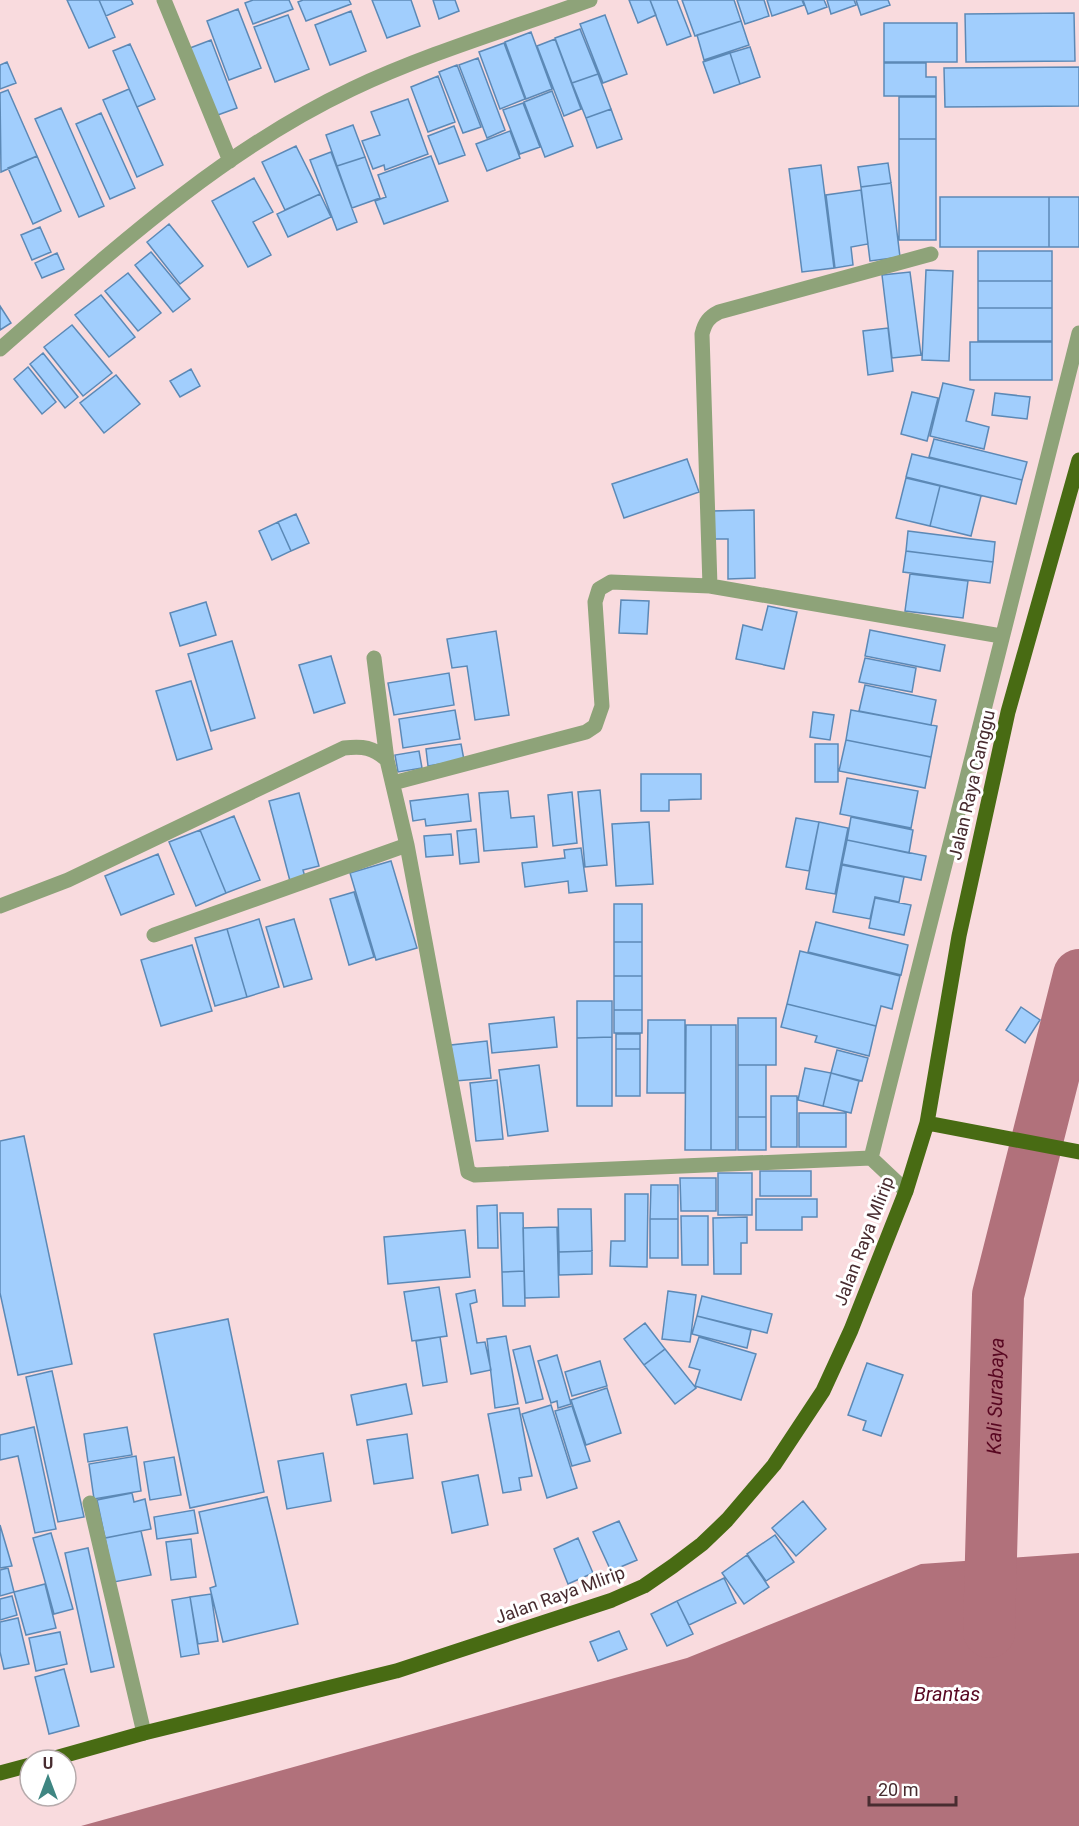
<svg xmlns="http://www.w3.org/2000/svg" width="1079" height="1826" viewBox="0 0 1079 1826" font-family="Roboto,sans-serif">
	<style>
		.water { fill: #b1717b }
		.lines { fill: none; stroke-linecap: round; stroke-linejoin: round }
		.river { stroke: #b1717b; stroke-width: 52 }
		.building { fill: #a1cefd; stroke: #5c89b6; stroke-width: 1.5 }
		.minor { stroke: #8ea379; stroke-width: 15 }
		.major { stroke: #486b13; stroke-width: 15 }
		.labels { text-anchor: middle; stroke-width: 6; stroke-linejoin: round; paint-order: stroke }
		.street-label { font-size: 18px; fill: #482c30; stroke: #fff }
		.water-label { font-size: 20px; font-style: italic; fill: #580721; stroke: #fff }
	</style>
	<rect width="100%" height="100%" fill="#f9dbde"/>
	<path class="water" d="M1079,1553V1826H81L687,1658L921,1564Z"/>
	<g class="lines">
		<path class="river" id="s1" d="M989,1632L998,1295L1079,975"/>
	</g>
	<path class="building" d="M67,0H99L115,37L89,48Z
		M99,0H131L133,4L106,16Z
		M253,0H289L293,9L253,24L245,3Z
		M303,0H349L351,4L306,21L298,2Z
		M372,0H411L420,26L387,38Z
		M433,0H455L459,11L439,19Z
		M629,0H650L656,15L638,23Z
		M650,0H677L691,36L667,45Z
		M682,0H734L741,21L695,36Z
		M737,0H764L769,16L745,24Z
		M767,0H802L804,5L772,16Z
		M803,0H824L827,7L808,14Z
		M827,0H854L856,5L831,14Z
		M856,0H888L890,5L861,15Z
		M238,9L261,68L229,80L207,21Z
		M351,11L366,51L330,65L315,25Z
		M1074,13L1075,61L966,62L965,14Z
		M288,15L309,69L275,82L254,27Z
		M605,15L627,74L603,83L580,24Z
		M741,21L749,45L704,60L697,35Z
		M884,23H957V62H884Z
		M580,29L598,74L572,83L555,38Z
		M531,32L552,89L526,99L505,42Z
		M555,39L581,109L564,116L537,46Z
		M211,40L237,108L215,116L190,48Z
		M504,43L525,99L500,109L479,52Z
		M130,44L155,99L137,107L113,51Z
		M750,47L760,77L740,84L730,53Z
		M730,53L740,84L714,93L703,62Z
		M478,58L505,130L487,138L459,65Z
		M7,62L16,83L0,89V65Z
		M884,63H926V77H936V96H884Z
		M457,65L481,127L463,133L439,72Z
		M1079,67V106L945,107L944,68Z
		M598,74L611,109L586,118L572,83Z
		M438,76L455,122L428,132L411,87Z
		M129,89L163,165L137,177L103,100Z
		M8,90L37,156L1,172L0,93Z
		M552,91L573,146L545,157L524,102Z
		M899,97H936V139H899Z
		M408,99L428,154L385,170L384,165L373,169L362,141L380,135L371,112Z
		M523,103L540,147L520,154L503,110Z
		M61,108L104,206L79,217L35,119Z
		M611,109L622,139L597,148L586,118Z
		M101,113L135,188L110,199L76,124Z
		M353,125L365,157L337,166L326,135Z
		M454,126L465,155L439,164L428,136Z
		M510,131L520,158L487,171L476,144Z
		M899,139H936V240H899Z
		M296,146L320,194L285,210L262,162Z
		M331,152L357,222L337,230L310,160Z
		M37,156L61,211L33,224L8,168Z
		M431,156L448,201L384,224L375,201L386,197L378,175Z
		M365,157L380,198L352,208L337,166Z
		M888,163L891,183L861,187L858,167Z
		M821,165L834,268L802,272L789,169Z
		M254,178L273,212L253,222L271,255L248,267L212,201Z
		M891,183L900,257L870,261L861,187Z
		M861,190L868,244L851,247L853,265L835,268L826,195Z
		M320,194L331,217L288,237L277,214Z
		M940,197H1049V247H940Z
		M1049,197H1079V247H1049Z
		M169,224L203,266L180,284L147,242Z
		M40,227L51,252L32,260L21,235Z
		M978,251H1052V281H978Z
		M151,252L190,299L173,312L135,265Z
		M57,253L64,269L42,278L35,263Z
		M926,270L953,271L949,361L922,360Z
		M910,272L921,355L892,358L882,275Z
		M128,273L161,313L138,331L105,291Z
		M978,281H1052V308H978Z
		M101,295L135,337L109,357L75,315Z
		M0,306L11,323L0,330Z
		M978,308H1052V341H978Z
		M72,325L112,373L83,396L44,347Z
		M888,328L893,371L868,375L863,331Z
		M970,342H1052V380H970Z
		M43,353L78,397L65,408L30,364Z
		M28,367L56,402L42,414L14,379Z
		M191,369L200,386L180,397L170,381Z
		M116,375L140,404L104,433L80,403Z
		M943,383L974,390L966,421L989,427L984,449L930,436Z
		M912,392L938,398L927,441L901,434Z
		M995,393L1030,397L1027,419L992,415Z
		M934,439L1027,462L1022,480L929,457Z
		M912,454L1022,480L1016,504L906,477Z
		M687,459L699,492L624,518L612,484Z
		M906,478L940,486L930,526L896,518Z
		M940,486L981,496L971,536L930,526Z
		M754,510L755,578L728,579V539H713L712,511Z
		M296,514L309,543L291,551L278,522Z
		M278,522L291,551L272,560L259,531Z
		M908,531L995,542L993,562L906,551Z
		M906,551L993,562L990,583L903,572Z
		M910,574L968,581L963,618L905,611Z
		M621,600L649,601L647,634L619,633Z
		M206,602L216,635L180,646L170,613Z
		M768,606L797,612L784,669L736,659L743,625L762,630Z
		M870,630L945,645L940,671L865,656Z
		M496,631L509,715L475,720L467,666L452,668L447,639Z
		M232,641L255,718L211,731L188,654Z
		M331,656L345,703L314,713L299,665Z
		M865,658L916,668L912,692L859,682Z
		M449,673L454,705L394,715L388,683Z
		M191,681L212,749L177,760L156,691Z
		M865,685L936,700L931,725L859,711Z
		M455,710L460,739L403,748L399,719Z
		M851,710L937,726L931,757L846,740Z
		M813,712L834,715L830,740L810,737Z
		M846,740L931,757L925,788L839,771Z
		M461,744L464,760L428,766L426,749Z
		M815,744H838V782H815Z
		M419,751L422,768L398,772L395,755Z
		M641,774H701V799L669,800V811H641Z
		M847,778L918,791L911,828L840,814Z
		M600,790L607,865L585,867L578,792Z
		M508,791L511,818L534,816L537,847L484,851L479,793Z
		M572,792L577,843L553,846L548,795Z
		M299,793L319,866L303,870L305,877L290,881L269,801Z
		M468,794L471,821L426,826L425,819L413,821L410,801Z
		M234,816L260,880L226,893L200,830Z
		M851,817L913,830L909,853L847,840Z
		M796,818L819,822L809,871L786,867Z
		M649,822L653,884L616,886L612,824Z
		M819,822L848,828L835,894L806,889Z
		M476,829L479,862L460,864L457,831Z
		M200,830L226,893L196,906L169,842Z
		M451,834L453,855L426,857L424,836Z
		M847,840L926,856L921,880L842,864Z
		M581,848L587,891L569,893L568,881L525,887L522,863L565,858L564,850Z
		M158,854L174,894L121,915L105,876Z
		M391,861L417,948L376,960L350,873Z
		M842,865L904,877L899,902L875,897L870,919L833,912Z
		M354,892L374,957L349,965L330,899Z
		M875,898L911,905L904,935L869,928Z
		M614,904H642V942H614Z
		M259,919L279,987L247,997L227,929Z
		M294,919L312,979L284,987L266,927Z
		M816,922L908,945L901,975L808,952Z
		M227,929L247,997L215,1006L195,938Z
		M614,942H642V976H614Z
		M192,945L212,1011L161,1026L141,960Z
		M800,951L900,976L892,1009L881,1006L876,1026L787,1004Z
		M614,976H642V1010H614Z
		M577,1001H612V1037L577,1038Z
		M787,1004L876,1026L869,1056L815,1042L817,1036L781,1027Z
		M1021,1007L1040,1020L1025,1043L1006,1030Z
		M614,1010H642V1033H614Z
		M554,1017L557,1047L492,1053L489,1024Z
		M738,1018H776V1065H738Z
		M648,1020H685V1093H647Z
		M686,1025H711V1150H685Z
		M711,1025H736V1150H711Z
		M616,1034H640V1049H616Z
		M612,1037V1106H577V1038Z
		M487,1041L491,1078L455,1081L451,1045Z
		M616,1049H640V1096H616Z
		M837,1050L868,1058L862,1081L831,1073Z
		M539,1065L548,1131L508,1136L499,1070Z
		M738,1065H766V1117H738Z
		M805,1068L831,1073L823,1106L798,1100Z
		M831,1073L859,1081L851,1113L823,1106Z
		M497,1080L503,1139L476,1141L470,1083Z
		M771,1096H797V1147H771Z
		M799,1113H846V1147H799Z
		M738,1117H766V1150H738Z
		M24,1136L72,1364L18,1375L0,1293V1141Z
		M760,1171H811V1196H760Z
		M718,1173H752V1215H718Z
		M680,1178H716V1211H681Z
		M651,1185H678V1219H650Z
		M625,1194H648L647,1267L610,1266L611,1241H625Z
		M756,1199H817V1217H802V1230H756Z
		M497,1205L498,1248H478L477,1206Z
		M558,1209H591L592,1251L559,1252Z
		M500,1213H523L524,1271L502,1272Z
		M681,1216H708V1265H682Z
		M747,1217V1243H741V1274H714L713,1218Z
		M650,1219H678V1258H650Z
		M557,1227L559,1297L525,1298L523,1228Z
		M465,1230L470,1277L388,1284L384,1237Z
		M592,1251V1274L559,1275V1252Z
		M524,1271L525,1306H503L502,1272Z
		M439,1287L447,1336L412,1341L404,1292Z
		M475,1290L477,1302L470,1304L477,1343L485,1342L491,1370L471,1374L456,1294Z
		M668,1291L696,1295L690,1342L662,1339Z
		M702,1296L772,1314L767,1333L697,1316Z
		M697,1316L751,1330L747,1348L692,1334Z
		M228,1319L264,1492L190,1508L154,1334Z
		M645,1323L665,1349L644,1365L624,1339Z
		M506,1336L518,1404L495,1408L487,1339Z
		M440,1337L447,1382L423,1386L416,1341Z
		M699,1337L756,1354L741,1400L695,1386L700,1370L689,1367Z
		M530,1346L543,1399L526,1403L513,1350Z
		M665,1349L696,1388L675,1404L644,1365Z
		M557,1355L571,1404L558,1408L557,1401L551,1403L538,1361Z
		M600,1361L607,1386L572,1396L565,1372Z
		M867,1363L903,1375L881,1436L863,1430L866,1421L848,1415Z
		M52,1371L84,1517L58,1522L26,1377Z
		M406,1384L412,1414L357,1425L351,1395Z
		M607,1388L621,1433L586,1445L571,1400Z
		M551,1405L577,1488L547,1498L522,1414Z
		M572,1406L590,1461L572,1466L555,1411Z
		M519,1408L532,1476L519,1478L521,1490L503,1493L488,1414Z
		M34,1427L56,1529L35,1533L18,1456L0,1460V1435Z
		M127,1427L132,1455L88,1462L84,1434Z
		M407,1434L413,1478L374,1484L367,1440Z
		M323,1453L331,1501L287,1509L278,1461Z
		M136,1456L141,1491L94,1499L89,1464Z
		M174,1457L181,1495L150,1500L144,1462Z
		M478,1475L488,1525L452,1533L442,1482Z
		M132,1493L134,1502L145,1499L151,1529L105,1538L97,1500Z
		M267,1497L298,1624L223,1642L210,1588L216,1586L199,1512Z
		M803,1501L826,1529L796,1556L772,1528Z
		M194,1510L198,1533L157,1539L154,1517Z
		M619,1521L637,1560L611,1571L593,1532Z
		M0,1525L12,1566L0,1568Z
		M141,1531L151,1575L114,1582L105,1538Z
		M51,1533L73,1609L54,1614L33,1538Z
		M775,1535L794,1562L766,1581L747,1554Z
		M578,1538L593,1573L568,1584L554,1549Z
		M191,1539L196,1577L171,1580L166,1542Z
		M88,1548L114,1667L91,1672L65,1553Z
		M747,1555L769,1587L744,1604L722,1573Z
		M8,1568L14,1592L0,1596V1570Z
		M724,1578L736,1603L689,1625L677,1601Z
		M45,1584L56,1628L26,1635L14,1592Z
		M211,1594L218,1641L198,1644L190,1597Z
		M12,1596L17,1615L0,1620V1599Z
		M190,1597L199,1654L181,1657L172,1600Z
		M677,1601L693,1634L667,1646L651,1614Z
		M18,1618L29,1664L4,1669L0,1652V1622Z
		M619,1631L627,1649L598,1661L590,1642Z
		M60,1632L67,1664L36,1671L29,1638Z
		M64,1669L79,1726L49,1734L35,1677Z"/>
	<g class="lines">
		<path class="minor" d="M164,0L230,161
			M0,349C110,253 219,152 352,89C428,53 510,29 590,0
			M710,586L702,334C705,322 709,317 719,312L931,254
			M374,658L387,760L407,845L468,1172L475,1175L871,1158L906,1191
			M393,783L586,732L595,726L602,706L595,602L599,589L611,582L710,586L1001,636
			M0,906L68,880L344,748C363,746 373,747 387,760
			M154,935L407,845
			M871,1158L1079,333
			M90,1503L144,1733"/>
		<path class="major" d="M927,1123L1079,1152
			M48,1760L144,1733L396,1671L612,1600L644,1586L673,1566L702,1544L727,1520L774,1465L823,1391L851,1330L906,1191L927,1123L959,936L1008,712L1079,460
			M0,1773L30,1765"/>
	</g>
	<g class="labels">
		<g class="street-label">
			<text transform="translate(972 785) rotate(-77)" y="6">Jalan Raya Canggu</text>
			<text transform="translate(864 1241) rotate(-69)" y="6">Jalan Raya Mlirip</text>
			<text transform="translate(560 1595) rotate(-20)" y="6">Jalan Raya Mlirip</text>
		</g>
		<g class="water-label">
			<text dy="7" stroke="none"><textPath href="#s1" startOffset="236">Kali Surabaya</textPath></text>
			<text x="947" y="1701">Brantas</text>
		</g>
	</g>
	<g transform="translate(48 1778)"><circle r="28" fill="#ffffff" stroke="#b6abac" stroke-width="1.5"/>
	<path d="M0-4.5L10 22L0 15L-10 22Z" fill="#3f8682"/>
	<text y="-9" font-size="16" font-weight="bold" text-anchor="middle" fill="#482c30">U</text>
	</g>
	<path d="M869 1796v9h87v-9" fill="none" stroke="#482c30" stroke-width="3"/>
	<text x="878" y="1796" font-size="18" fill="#482c30" stroke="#ffffff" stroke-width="4.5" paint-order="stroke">20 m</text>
</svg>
